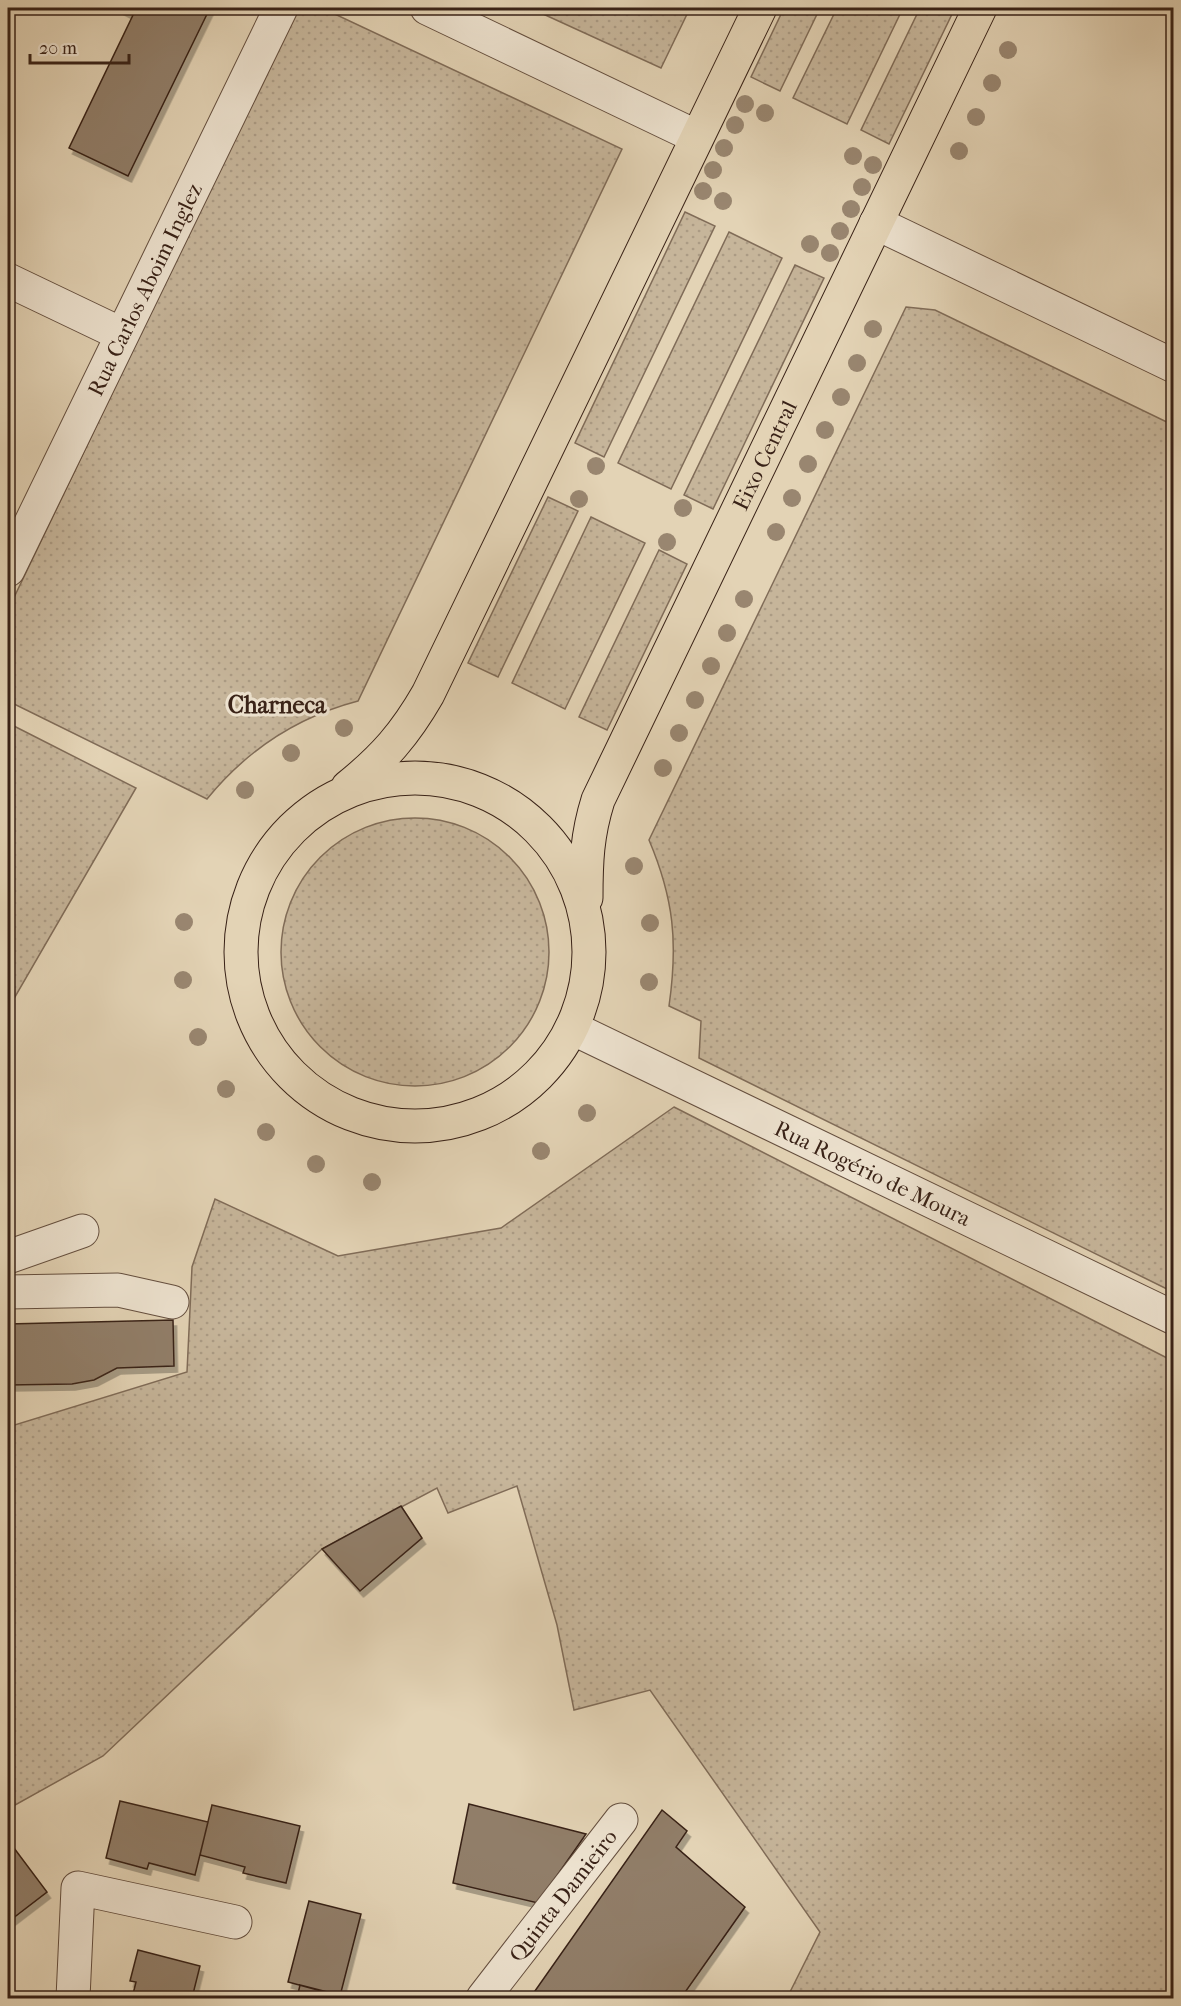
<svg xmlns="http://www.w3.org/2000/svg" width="1181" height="2006" viewBox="0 0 1181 2006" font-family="'IM FELL French Canon',serif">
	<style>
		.grass { fill: url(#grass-dots); stroke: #806c58; stroke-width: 1.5 }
		.building { fill: #917e69; stroke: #392217; stroke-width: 1.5; filter: url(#shadow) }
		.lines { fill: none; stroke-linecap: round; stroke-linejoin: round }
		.minor-casing { stroke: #644e3e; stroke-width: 35 }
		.major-casing { stroke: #392217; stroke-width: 35 }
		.minor { stroke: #ede2cf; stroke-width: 33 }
		.major { stroke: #e3d3b5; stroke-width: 33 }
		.tree { fill: #998670 }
		.labels { text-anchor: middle; stroke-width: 6; stroke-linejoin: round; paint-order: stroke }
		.street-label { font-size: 22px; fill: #392217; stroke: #ede2cf }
		.neighbourhood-label { font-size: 24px; font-weight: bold; fill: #392217; stroke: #ede2cf }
	</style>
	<defs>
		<pattern id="grass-dots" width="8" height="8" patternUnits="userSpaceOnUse" patternTransform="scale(1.5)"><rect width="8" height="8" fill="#c6b59a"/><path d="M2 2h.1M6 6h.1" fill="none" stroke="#ab9b84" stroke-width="1.8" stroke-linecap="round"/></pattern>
		<filter id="shadow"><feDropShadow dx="3.5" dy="6" stdDeviation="0" flood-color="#0004"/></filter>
	</defs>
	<rect width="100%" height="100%" fill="#e3d3b5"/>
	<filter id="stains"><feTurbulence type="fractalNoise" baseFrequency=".00333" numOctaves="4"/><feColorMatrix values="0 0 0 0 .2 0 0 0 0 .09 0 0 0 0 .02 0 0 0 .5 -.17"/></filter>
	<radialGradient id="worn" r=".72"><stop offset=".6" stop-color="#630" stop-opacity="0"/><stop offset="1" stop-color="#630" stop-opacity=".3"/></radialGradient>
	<path class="grass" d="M297,8H322L622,149L358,701C297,717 247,750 207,799L8,701V610Z
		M530,8H690L661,68Z
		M784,8H820L780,91L751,77Z
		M837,8H903L847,124L793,98Z
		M920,8H955L889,144L861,130Z
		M685,212L715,226L604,457L575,443Z
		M729,232L782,258L671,489L618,463Z
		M795,265L824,278L713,509L684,495Z
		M906,307L935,310L1173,425V1292L699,1058L701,1021L669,1006C678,943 674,899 649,840Z
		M548,497L578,511L498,677L468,663Z
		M591,517L645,543L565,709L512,683Z
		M659,550L687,564L607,730L579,717Z
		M8,723L136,788L8,1009Z
		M281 952a134 134 0 1 1 268 0a134 134 0 1 1-268 0Z
		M674,1107L1173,1361V1998H787L820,1932L650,1690L574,1710L557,1625L517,1486L448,1513L437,1488L322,1549L103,1756L8,1809V1427L187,1372L192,1267L215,1199L338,1256L501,1228Z"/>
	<path class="building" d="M119,8H210L128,176L69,148L133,15Z
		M173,1320L174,1366L117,1368L94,1380L72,1384L8,1385V1324Z
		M401,1506L422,1538L360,1591L322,1549Z
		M120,1801L208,1822L195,1875L149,1863L147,1869L106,1858Z
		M469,1804L586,1834L538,1903L453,1883Z
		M212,1805L300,1826L286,1883L243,1873L245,1867L200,1855Z
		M662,1810L687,1831L676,1847L745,1907L681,1998H530Z
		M8,1840L47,1892L8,1922Z
		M309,1901L361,1914L340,1996L288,1982Z
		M138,1950L200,1966L192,1998H132L136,1982L130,1981Z
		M300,1985L351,1998H297Z"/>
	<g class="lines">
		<defs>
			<g id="minor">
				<path d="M427,8L697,137"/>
				<path d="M876,223L1174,366"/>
				<path d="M8,280L121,334"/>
				<path id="s1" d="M8,570L281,8"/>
				<path id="s2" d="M572,1028L1174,1318"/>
				<path d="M8,1257L82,1231"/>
				<path d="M8,1292L118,1290L172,1302"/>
				<path d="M73,1998L78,1888L235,1922"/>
				<path id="s3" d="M483,1998L621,1820"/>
			</g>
			<g id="major">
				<circle cx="415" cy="952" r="174"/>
				<path d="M348,787C384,758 405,734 428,694L760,8"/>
				<path id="s4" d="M586,898C586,862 587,835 598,800L980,8"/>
			</g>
		</defs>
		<use href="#minor" class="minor-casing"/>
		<use href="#major" class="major-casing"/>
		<use href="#minor" class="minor"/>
		<use href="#major" class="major"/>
	</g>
	<g class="tree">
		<circle cx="1008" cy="50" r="9"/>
		<circle cx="992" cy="83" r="9"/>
		<circle cx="745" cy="104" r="9"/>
		<circle cx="765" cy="113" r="9"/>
		<circle cx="976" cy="117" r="9"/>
		<circle cx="735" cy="125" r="9"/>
		<circle cx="724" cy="148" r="9"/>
		<circle cx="959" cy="151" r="9"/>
		<circle cx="853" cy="156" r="9"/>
		<circle cx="873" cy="165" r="9"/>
		<circle cx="713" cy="170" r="9"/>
		<circle cx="862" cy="187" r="9"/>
		<circle cx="703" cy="191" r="9"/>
		<circle cx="723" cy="201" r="9"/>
		<circle cx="851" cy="209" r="9"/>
		<circle cx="840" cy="231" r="9"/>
		<circle cx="810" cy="244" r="9"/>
		<circle cx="830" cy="253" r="9"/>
		<circle cx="873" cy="329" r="9"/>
		<circle cx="857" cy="363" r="9"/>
		<circle cx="841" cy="397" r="9"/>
		<circle cx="825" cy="430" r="9"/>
		<circle cx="808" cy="464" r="9"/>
		<circle cx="596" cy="466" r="9"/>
		<circle cx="792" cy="498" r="9"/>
		<circle cx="579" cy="499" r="9"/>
		<circle cx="683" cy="508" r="9"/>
		<circle cx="776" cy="532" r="9"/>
		<circle cx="667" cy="542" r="9"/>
		<circle cx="744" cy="599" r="9"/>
		<circle cx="727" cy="633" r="9"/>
		<circle cx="711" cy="666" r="9"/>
		<circle cx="695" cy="700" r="9"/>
		<circle cx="344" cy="728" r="9"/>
		<circle cx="679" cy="733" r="9"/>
		<circle cx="291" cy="753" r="9"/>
		<circle cx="663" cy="768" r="9"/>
		<circle cx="245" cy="790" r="9"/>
		<circle cx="634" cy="866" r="9"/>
		<circle cx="184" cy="922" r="9"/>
		<circle cx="650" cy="923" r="9"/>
		<circle cx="183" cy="980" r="9"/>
		<circle cx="649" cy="982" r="9"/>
		<circle cx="198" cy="1037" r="9"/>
		<circle cx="226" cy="1089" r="9"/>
		<circle cx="587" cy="1113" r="9"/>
		<circle cx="266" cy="1132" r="9"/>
		<circle cx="541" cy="1151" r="9"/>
		<circle cx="316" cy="1164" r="9"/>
		<circle cx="372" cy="1182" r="9"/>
	</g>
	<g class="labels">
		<g class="street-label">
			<text dy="8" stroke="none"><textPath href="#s1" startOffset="312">Rua Carlos Aboim Inglez</textPath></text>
			<text dy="8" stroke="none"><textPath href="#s4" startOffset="482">Eixo Central</textPath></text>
			<text dy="8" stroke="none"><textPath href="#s2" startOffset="334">Rua Rogério de Moura</textPath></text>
			<text dy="8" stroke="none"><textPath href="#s3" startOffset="130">Quinta Damieiro</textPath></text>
		</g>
		<g class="neighbourhood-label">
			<text x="277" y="713">Charneca</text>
		</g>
	</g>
	<rect width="1181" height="2006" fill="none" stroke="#e3d3b5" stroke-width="30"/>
	<rect x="9" y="9" width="1163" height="1988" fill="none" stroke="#392217" stroke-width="3"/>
	<rect x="15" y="15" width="1151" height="1976" fill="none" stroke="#392217" stroke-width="1.5"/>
	<path d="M30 54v9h99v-9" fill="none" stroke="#392217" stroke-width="3"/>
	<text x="39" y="54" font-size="18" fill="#392217" stroke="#ede2cf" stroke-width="4.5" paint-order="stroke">20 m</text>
	<rect width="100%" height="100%" filter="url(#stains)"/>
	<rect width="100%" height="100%" fill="url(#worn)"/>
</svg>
